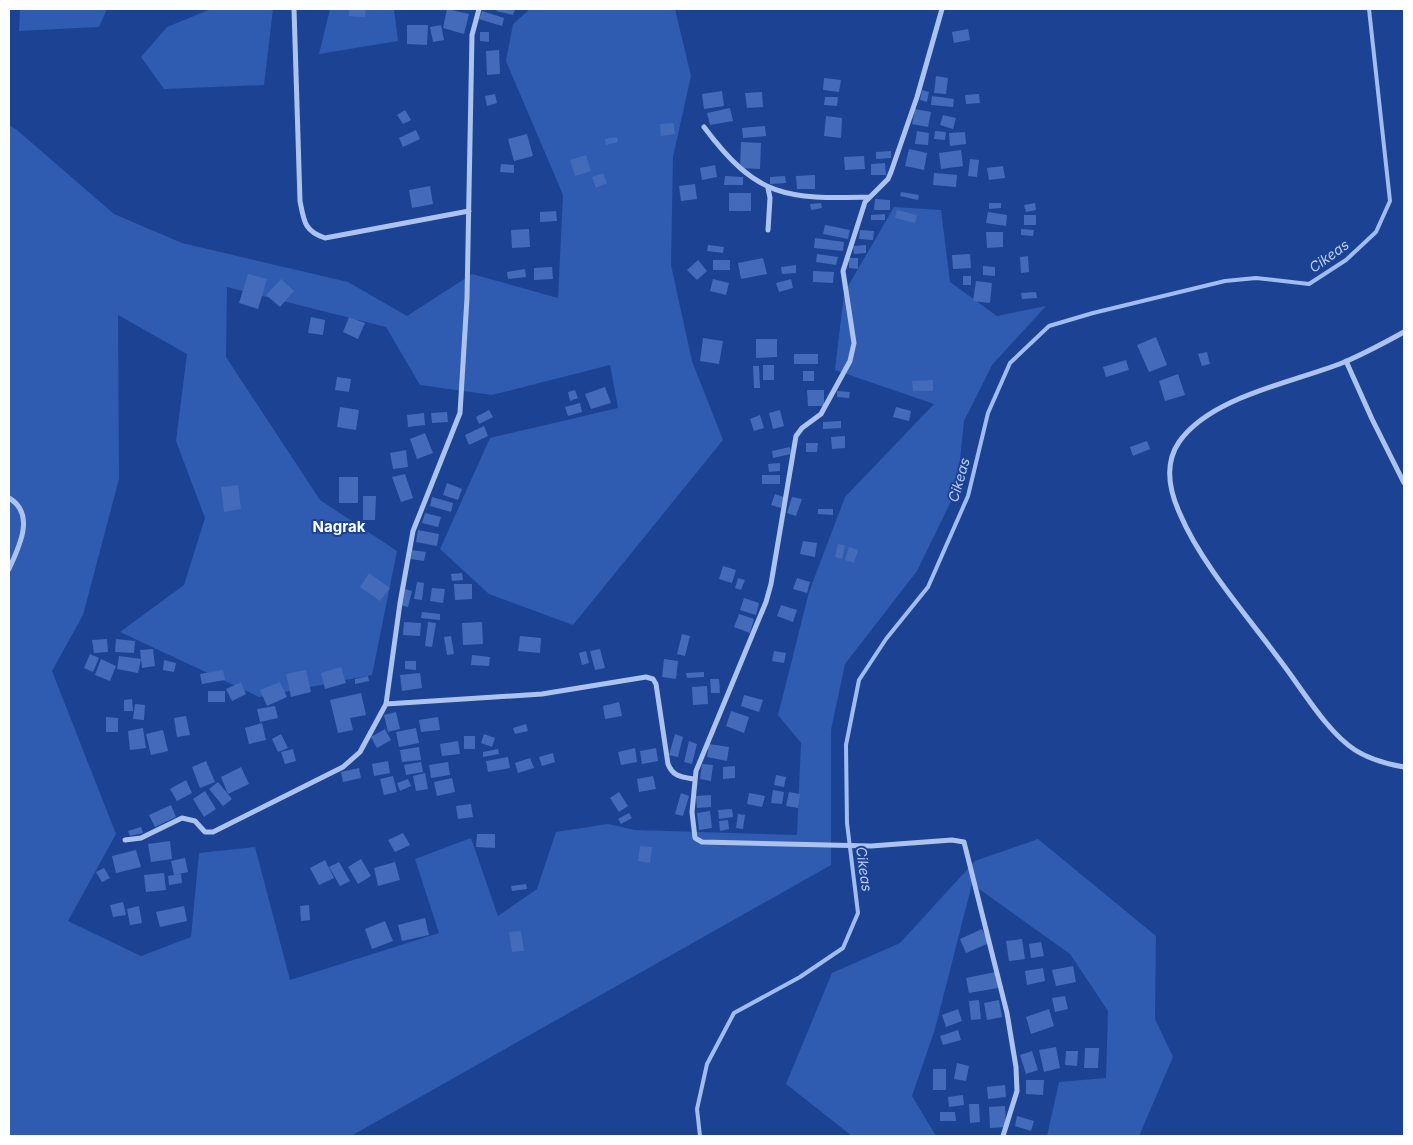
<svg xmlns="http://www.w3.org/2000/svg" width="1413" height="1145" viewBox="0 0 1413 1145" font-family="Inter,sans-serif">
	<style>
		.green { fill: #2f5bb0 }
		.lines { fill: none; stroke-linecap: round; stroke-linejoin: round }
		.stream { stroke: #a0bcf1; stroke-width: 4 }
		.building { fill: #446bb9 }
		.street { stroke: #adc3ef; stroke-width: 5 }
		.labels { text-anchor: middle; stroke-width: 4; stroke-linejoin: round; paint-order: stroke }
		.water-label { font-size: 14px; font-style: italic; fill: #b9cdf5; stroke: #1c4293 }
		.quarter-label { font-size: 15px; font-weight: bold; fill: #fff; stroke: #1c4293 }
	</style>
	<rect width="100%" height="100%" fill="#1c4293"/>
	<path class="green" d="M20,9H107L99,27L19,31Z
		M211,9H273L264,85L164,89L141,57L167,27Z
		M330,9H394L398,41L319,54Z
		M530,9H675L691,76L673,157L671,265L692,361L723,440L573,625L489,594L440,549L490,438L618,408L610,365L492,395L420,385L386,327L227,287L226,357L320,500L397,551L372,675L259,697L120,632L184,585L205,518L176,441L187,354L118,315L119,479L83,615L52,671L116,834L68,921L141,956L191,937L199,853L255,847L290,980L439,933L415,859L471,838L498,916L537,889L556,832L608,824L635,830L797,835L801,743L778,715L809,592L845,497L934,404L835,370L844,293L894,207L941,210L950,282L997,316L1046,306L992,365L964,421L957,489L917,571L845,664L831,730V865L351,1136H9V125L17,130L114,214L182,243L348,282L407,316L472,274L558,298L563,195L506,61L513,24Z
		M1038,839L1156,936L1155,1019L1173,1057L1139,1136H1047L1059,1082L1106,1078L1108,1011L1070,954L972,884L935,1029L912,1096L936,1136H852L786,1084L832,973L900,943L975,861Z"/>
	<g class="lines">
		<path class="stream" d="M700,1136L697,1109L707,1064L734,1013L800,977L843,948L858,913L847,823L846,745L859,680L886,639L928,587L968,496L988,413L1010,363L1049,326L1093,313L1225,281L1256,278L1309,284L1346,260L1376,232L1390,201L1369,9"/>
	</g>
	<path class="building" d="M349,9H366L365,17L349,16Z
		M447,9L469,14L464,34L443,28Z
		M497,9H515L513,15L496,11Z
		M482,11L504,18L502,26L479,19Z
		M407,25H428L427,45L407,44Z
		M441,25L444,40L433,42L430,27Z
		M968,29L970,40L954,43L952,32Z
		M480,32H489V42L480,41Z
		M499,50L500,74L487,75L486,51Z
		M936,76L948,78L946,94L934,93Z
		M824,78L841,80L839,92L823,90Z
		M922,90L929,92L927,102L920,100Z
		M722,91L724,106L704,109L702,94Z
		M762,92L763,107L747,108L745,93Z
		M495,94L497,103L487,106L485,96Z
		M979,94L980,103L966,104L965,95Z
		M932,96L954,99L953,107L931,105Z
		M825,97H838L837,106L824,105Z
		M730,108L733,121L710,125L707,113Z
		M915,109L931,112L928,127L912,124Z
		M405,110L411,120L403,124L397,115Z
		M943,115L956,118L953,129L940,125Z
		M826,116L842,118L841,138L824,136Z
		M674,123L675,134L661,136L660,124Z
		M765,126L766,136L743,138L742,128Z
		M416,130L420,139L403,147L399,138Z
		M917,131L929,133L928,145L915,144Z
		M935,131L946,132L945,140L934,139Z
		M965,132L966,144L950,146L949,133Z
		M527,134L533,156L514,161L508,139Z
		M617,137L618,142L606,145L605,139Z
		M741,142L761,143L760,169L740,168Z
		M909,149L927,153L924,170L905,166Z
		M961,150L963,166L941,169L939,153Z
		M891,151V158L876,159V152Z
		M586,155L591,171L575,176L570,160Z
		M864,156L865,169L845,170L844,157Z
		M970,159L979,160L977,177L968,176Z
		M885,163L886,175H871V164Z
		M501,164L514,165V173L500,172Z
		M715,165L717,177L702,180L700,168Z
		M1003,166L1005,178L989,180L987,168Z
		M603,173L607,183L596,188L592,177Z
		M934,173L957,175L956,187L933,185Z
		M815,175V189H797L796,176Z
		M725,176L743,177V185H724Z
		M785,176L786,183L770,184V177Z
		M695,184L697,199L681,201L679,186Z
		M430,186L433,204L412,208L409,190Z
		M901,192L919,195L918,200L900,196Z
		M729,193H751V211H729Z
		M875,199L890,200V210H874Z
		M821,203L822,208L811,210L810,204Z
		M989,203H1001V208L989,209Z
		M1035,203L1036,210L1026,212L1024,205Z
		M897,210L917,215L915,223L895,218Z
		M556,211L557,221L540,222V212Z
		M988,212L1007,215L1006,226L986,223Z
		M885,214V220H871V215Z
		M1024,215H1036V225H1024Z
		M825,225L850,230L848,239L823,234Z
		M529,229L530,247L512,248L511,230Z
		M1021,229L1034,230L1033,236L1021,235Z
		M860,230L874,231L873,240L859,239Z
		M986,232H1003V247L987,248Z
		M815,238L844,242L843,251L814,248Z
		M708,245L724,247L723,253L707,251Z
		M866,245V253L854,254L853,246Z
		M817,254L838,257L836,265L816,262Z
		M970,254L971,268L953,269L952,255Z
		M1028,256L1029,272L1021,273L1020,257Z
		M763,258L767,274L741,279L738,263Z
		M849,258H858V269L849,268Z
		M698,260L707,271L697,280L687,270Z
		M713,260H730V270H713Z
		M796,265V273L782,274L781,267Z
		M983,266L995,267V276L983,275Z
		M552,267L553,279L534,280V268Z
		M525,269L526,277L508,279L507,272Z
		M813,271L834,272L833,283L813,282Z
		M248,274L267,279L258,309L239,303Z
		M963,276H971V285H963Z
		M281,279L294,291L280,307L266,295Z
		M713,279L729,283L726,295L710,291Z
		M791,279L793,288L779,292L776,283Z
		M976,281L992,283L990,303L973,301Z
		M1036,292L1037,298L1022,299L1021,293Z
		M311,317L325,320L323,335L308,333Z
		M349,317L365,323L358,339L343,332Z
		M1156,337L1167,365L1149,372L1137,345Z
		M703,338L723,341L719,364L700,361Z
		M756,339H777V357L756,358Z
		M1207,352L1210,364L1202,366L1198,354Z
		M794,354H818V364H794Z
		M1126,360L1129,370L1106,377L1103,367Z
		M763,365H774V380H763Z
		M753,366H759L760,388H754Z
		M803,371H814V381H803Z
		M1178,374L1185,395L1165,401L1159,381Z
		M337,377L351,379L349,392L335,390Z
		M933,380V391H913L912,381Z
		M605,387L611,403L591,409L585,394Z
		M575,390L578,398L570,401L568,392Z
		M807,390H824V406H808Z
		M837,391L850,392L849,398L837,397Z
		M580,403L582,412L568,416L565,407Z
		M340,407L359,410L356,430L337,427Z
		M896,407L911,411L909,421L893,417Z
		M489,410L493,417L479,424L476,417Z
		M780,410L784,426L773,429L769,413Z
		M447,412L448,422L432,423L431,413Z
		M424,413L425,425L408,427L407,415Z
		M760,415L764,428L754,431L750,419Z
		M841,421V428L823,429V422Z
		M484,426L488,436L469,445L465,435Z
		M425,433L433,453L417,459L410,439Z
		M845,436V448L832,449L831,437Z
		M1147,441L1150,449L1133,456L1130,447Z
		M806,443H818L817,452H806Z
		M790,447L791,454L773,458L772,451Z
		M406,450L408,467L393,469L390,453Z
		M780,463V471L769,472L768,464Z
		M405,474L413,498L401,502L392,477Z
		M762,475H780V484H762Z
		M339,477H358V503H339Z
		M447,483L462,489L458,500L443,495Z
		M238,485L241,509L224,512L221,487Z
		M775,494L784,497L781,508L771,505Z
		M363,496H376L375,520H363Z
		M432,497L453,503L451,512L430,506Z
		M792,497L802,499L796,516L787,513Z
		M818,509H833V515L818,514Z
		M425,513L441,517L438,527L422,523Z
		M418,530L439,534L437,546L416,542Z
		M803,541L817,543L815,557L800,554Z
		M838,544L845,545L842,559L835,557Z
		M849,547L858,550L854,563L845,560Z
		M412,550L426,552L424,561L411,559Z
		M723,566L736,570L732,583L719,579Z
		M369,573L390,588L380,601L360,587Z
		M462,573L463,580L452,581L451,574Z
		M738,578L745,580L741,590L735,588Z
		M797,578L810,582L807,593L793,589Z
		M417,582L424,583L422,600L414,599Z
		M454,584H472V599L455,600Z
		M432,588L445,589L443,603L430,601Z
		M405,589L412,591L408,607L400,605Z
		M744,598L759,603L756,615L740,610Z
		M781,605L797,610L793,622L777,616Z
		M422,612L440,614V620L421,618Z
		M739,614L754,619L750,633L734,627Z
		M404,622L421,623L420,636L403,635Z
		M428,622L436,623L432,647L425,646Z
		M482,622L483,644L463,645L462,623Z
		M682,634L690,636L685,656L677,654Z
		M451,636L454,654L447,655L444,637Z
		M520,636L541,638L540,653L518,651Z
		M107,639L108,652L94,653L92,640Z
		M116,639L135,641L134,653L115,652Z
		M153,649L155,666L142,668L140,650Z
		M600,649L605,668L595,670L590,651Z
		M586,651L589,663L582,665L579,653Z
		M774,651L786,653L784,663L772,661Z
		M90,654L99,658L93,672L84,668Z
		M472,655L490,657L489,666L471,665Z
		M119,656L141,659L138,673L117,669Z
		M101,659L116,666L110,681L95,675Z
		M664,659L678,661L676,679L662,677Z
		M164,660L176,663L174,672L163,670Z
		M405,661H416V670L405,669Z
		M341,667L346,683L325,689L321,673Z
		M223,670L225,680L202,684L200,674Z
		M306,670L311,692L291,697L286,674Z
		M704,672V677L687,678L686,673Z
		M420,673L422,688L402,691L400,675Z
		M368,676L369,681L355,684V679Z
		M710,679H719L720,693H711Z
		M241,682L246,694L232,701L226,689Z
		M280,682L287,697L267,706L260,690Z
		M707,686L708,704L693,705L692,687Z
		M208,691H225V702H208Z
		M361,693L366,715L350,718L353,730L338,733L330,700Z
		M744,695L763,700L759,712L741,706Z
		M132,699L133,711H124V700Z
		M619,702L622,716L605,719L603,706Z
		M135,704L145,705L144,720L133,719Z
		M275,706L278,718L260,722L257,709Z
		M731,711L749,717L744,733L726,726Z
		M396,712L400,729L388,732L384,715Z
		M186,716L190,735L177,737L174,718Z
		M106,717L118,718V732H106Z
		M438,717L440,730L421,732L419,720Z
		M262,723L266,740L249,744L245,728Z
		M526,724L528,731L515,734L513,728Z
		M143,728L146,748L130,750L128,731Z
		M416,728L419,743L399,747L396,732Z
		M385,729L391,740L377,748L371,737Z
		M163,730L168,751L151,755L146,734Z
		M281,734L288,748L278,752L272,739Z
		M484,734L495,738L492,747L481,743Z
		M675,734L683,737L678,757L669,755Z
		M464,736H475V749H464Z
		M458,741L460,754L442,756L440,744Z
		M689,741L697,744L692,764L684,762Z
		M709,744L729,747L727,761L707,757Z
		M419,747L421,760L402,762L400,750Z
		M635,748L637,762L621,765L618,752Z
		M656,748L658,761L642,764L640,751Z
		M293,749L296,761L285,764L281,752Z
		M498,749L499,754L483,757V752Z
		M553,753L555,762L542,766L539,757Z
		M508,757L510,768L488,772L486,761Z
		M530,758L534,768L518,773L515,763Z
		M206,761L215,782L200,788L192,767Z
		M388,761L390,773L374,776L372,764Z
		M421,762L423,772L406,775L404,765Z
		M448,762L450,775L431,778L429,765Z
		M702,764L713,765L711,781L700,779Z
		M735,766V778L723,779V767Z
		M241,767L249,784L228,794L221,777Z
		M359,768L361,778L343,782L341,772Z
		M425,773L428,789L416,791L413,776Z
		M776,775L786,777L784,787L774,785Z
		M393,776L397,792L384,795L380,779Z
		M653,776L656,789L639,792L637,779Z
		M452,778L455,792L437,796L434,782Z
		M408,779L411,786L400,791L397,783Z
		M186,780L192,793L177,801L170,789Z
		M218,782L232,799L223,806L209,789Z
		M773,790L784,792L782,804L771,803Z
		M205,791L216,809L204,817L193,799Z
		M619,792L628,806L619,812L610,798Z
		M789,792L800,794L798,808L786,806Z
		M681,793L689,796L683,816L675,814Z
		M749,793L765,796L762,807L747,804Z
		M711,795V807L697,808L696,796Z
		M471,804L473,817L458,819L456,806Z
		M171,805L176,817L155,827L149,815Z
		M732,809L733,817L719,819L718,810Z
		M710,811L712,828L699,830L697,813Z
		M629,813L632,818L621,824L618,819Z
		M738,814L745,815L743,829L736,828Z
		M728,820L729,829L720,831L719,821Z
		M141,827L143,833L130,836L128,831Z
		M403,833L410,845L395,852L388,840Z
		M477,834H495V848L476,847Z
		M170,841L172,859L151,862L148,844Z
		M640,846L652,847L650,863L638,861Z
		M136,850L141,867L116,873L112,856Z
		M185,858L188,872L174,875L171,861Z
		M361,859L371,876L358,884L348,867Z
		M325,860L334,878L319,885L310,868Z
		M339,862L350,881L340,886L329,867Z
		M395,862L400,880L378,886L374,868Z
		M104,868L110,878L102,882L96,872Z
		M164,873L166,890L146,892L144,875Z
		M181,874L182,883L169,885L168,876Z
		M526,884L527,889L512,891L511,886Z
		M123,902L126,915L113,917L110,905Z
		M309,905L310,920L301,921L300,906Z
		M139,906L142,923L130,925L127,909Z
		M184,906L187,921L160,927L156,912Z
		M425,918L429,935L402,941L398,925Z
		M385,921L393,941L372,949L365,929Z
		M982,929L989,943L966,953L960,939Z
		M521,931L524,951L512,952L509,932Z
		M1022,939L1025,959L1009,961L1006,941Z
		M1041,942L1044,956L1031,958L1029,944Z
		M1073,966L1076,982L1056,986L1052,970Z
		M1043,968L1045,981L1027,985L1025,971Z
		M995,972L998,988L969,993L966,978Z
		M1065,996L1068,1009L1055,1012L1052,998Z
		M979,1000L981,1019L971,1020L969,1001Z
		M999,1000L1002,1017L987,1020L984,1003Z
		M958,1009L962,1021L946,1027L942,1015Z
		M1049,1009L1054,1026L1031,1034L1026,1017Z
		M958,1030L961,1040L943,1045L940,1036Z
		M1056,1047L1060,1068L1044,1072L1039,1050Z
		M1085,1048H1099L1098,1068H1084Z
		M1032,1051L1038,1070L1026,1074L1020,1055Z
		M1066,1051H1078L1077,1066L1065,1065Z
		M957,1063L969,1066L966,1081L954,1079Z
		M933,1069H946V1090H933Z
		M1026,1080H1044L1043,1095L1026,1094Z
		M1005,1085L1006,1097L988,1099L987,1087Z
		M963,1095L964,1105L949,1107L948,1097Z
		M969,1104H979L980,1122L970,1123Z
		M1005,1106L1006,1127L990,1128L989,1107Z
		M940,1112H955L956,1121H940Z
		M1017,1116L1034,1121L1031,1131L1015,1126Z"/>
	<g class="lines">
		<path class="street" d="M294,9L300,201C304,221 304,231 325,238L469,211
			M942,9L917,97L891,172L888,179L865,202L843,271L854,343L850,361L821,414L802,428L796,436L771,584L766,602L696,771L692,812L695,838L702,842L871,846L952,840L964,842L1007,1013L1016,1067L1017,1091L1003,1136
			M704,127C757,198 785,199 870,197
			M768,188L770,198L768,230
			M1404,332C1386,342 1367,352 1347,361C1297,382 1212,395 1179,442C1164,464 1169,490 1180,514C1201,564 1249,618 1282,663C1302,689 1327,732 1355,750C1369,759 1387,764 1404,767
			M1346,361L1372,419L1404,483
			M9,498C36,514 19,547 9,569
			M386,704L542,694L646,677L653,679L656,684L668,764C673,777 682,777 694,779
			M125,840L141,838L182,818L195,821L205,832H213L343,767L360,752L386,704L400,603L413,531L460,413L467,298L472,35L479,9"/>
	</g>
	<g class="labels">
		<g class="water-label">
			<text transform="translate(1329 256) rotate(-36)" y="5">Cikeas</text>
			<text transform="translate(959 480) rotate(-74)" y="5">Cikeas</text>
			<text transform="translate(864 869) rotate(82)" y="5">Cikeas</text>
		</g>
		<g class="quarter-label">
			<text x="339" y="532">Nagrak</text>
		</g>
	</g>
	<rect width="1413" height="1145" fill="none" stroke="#ffffff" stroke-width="20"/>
</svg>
